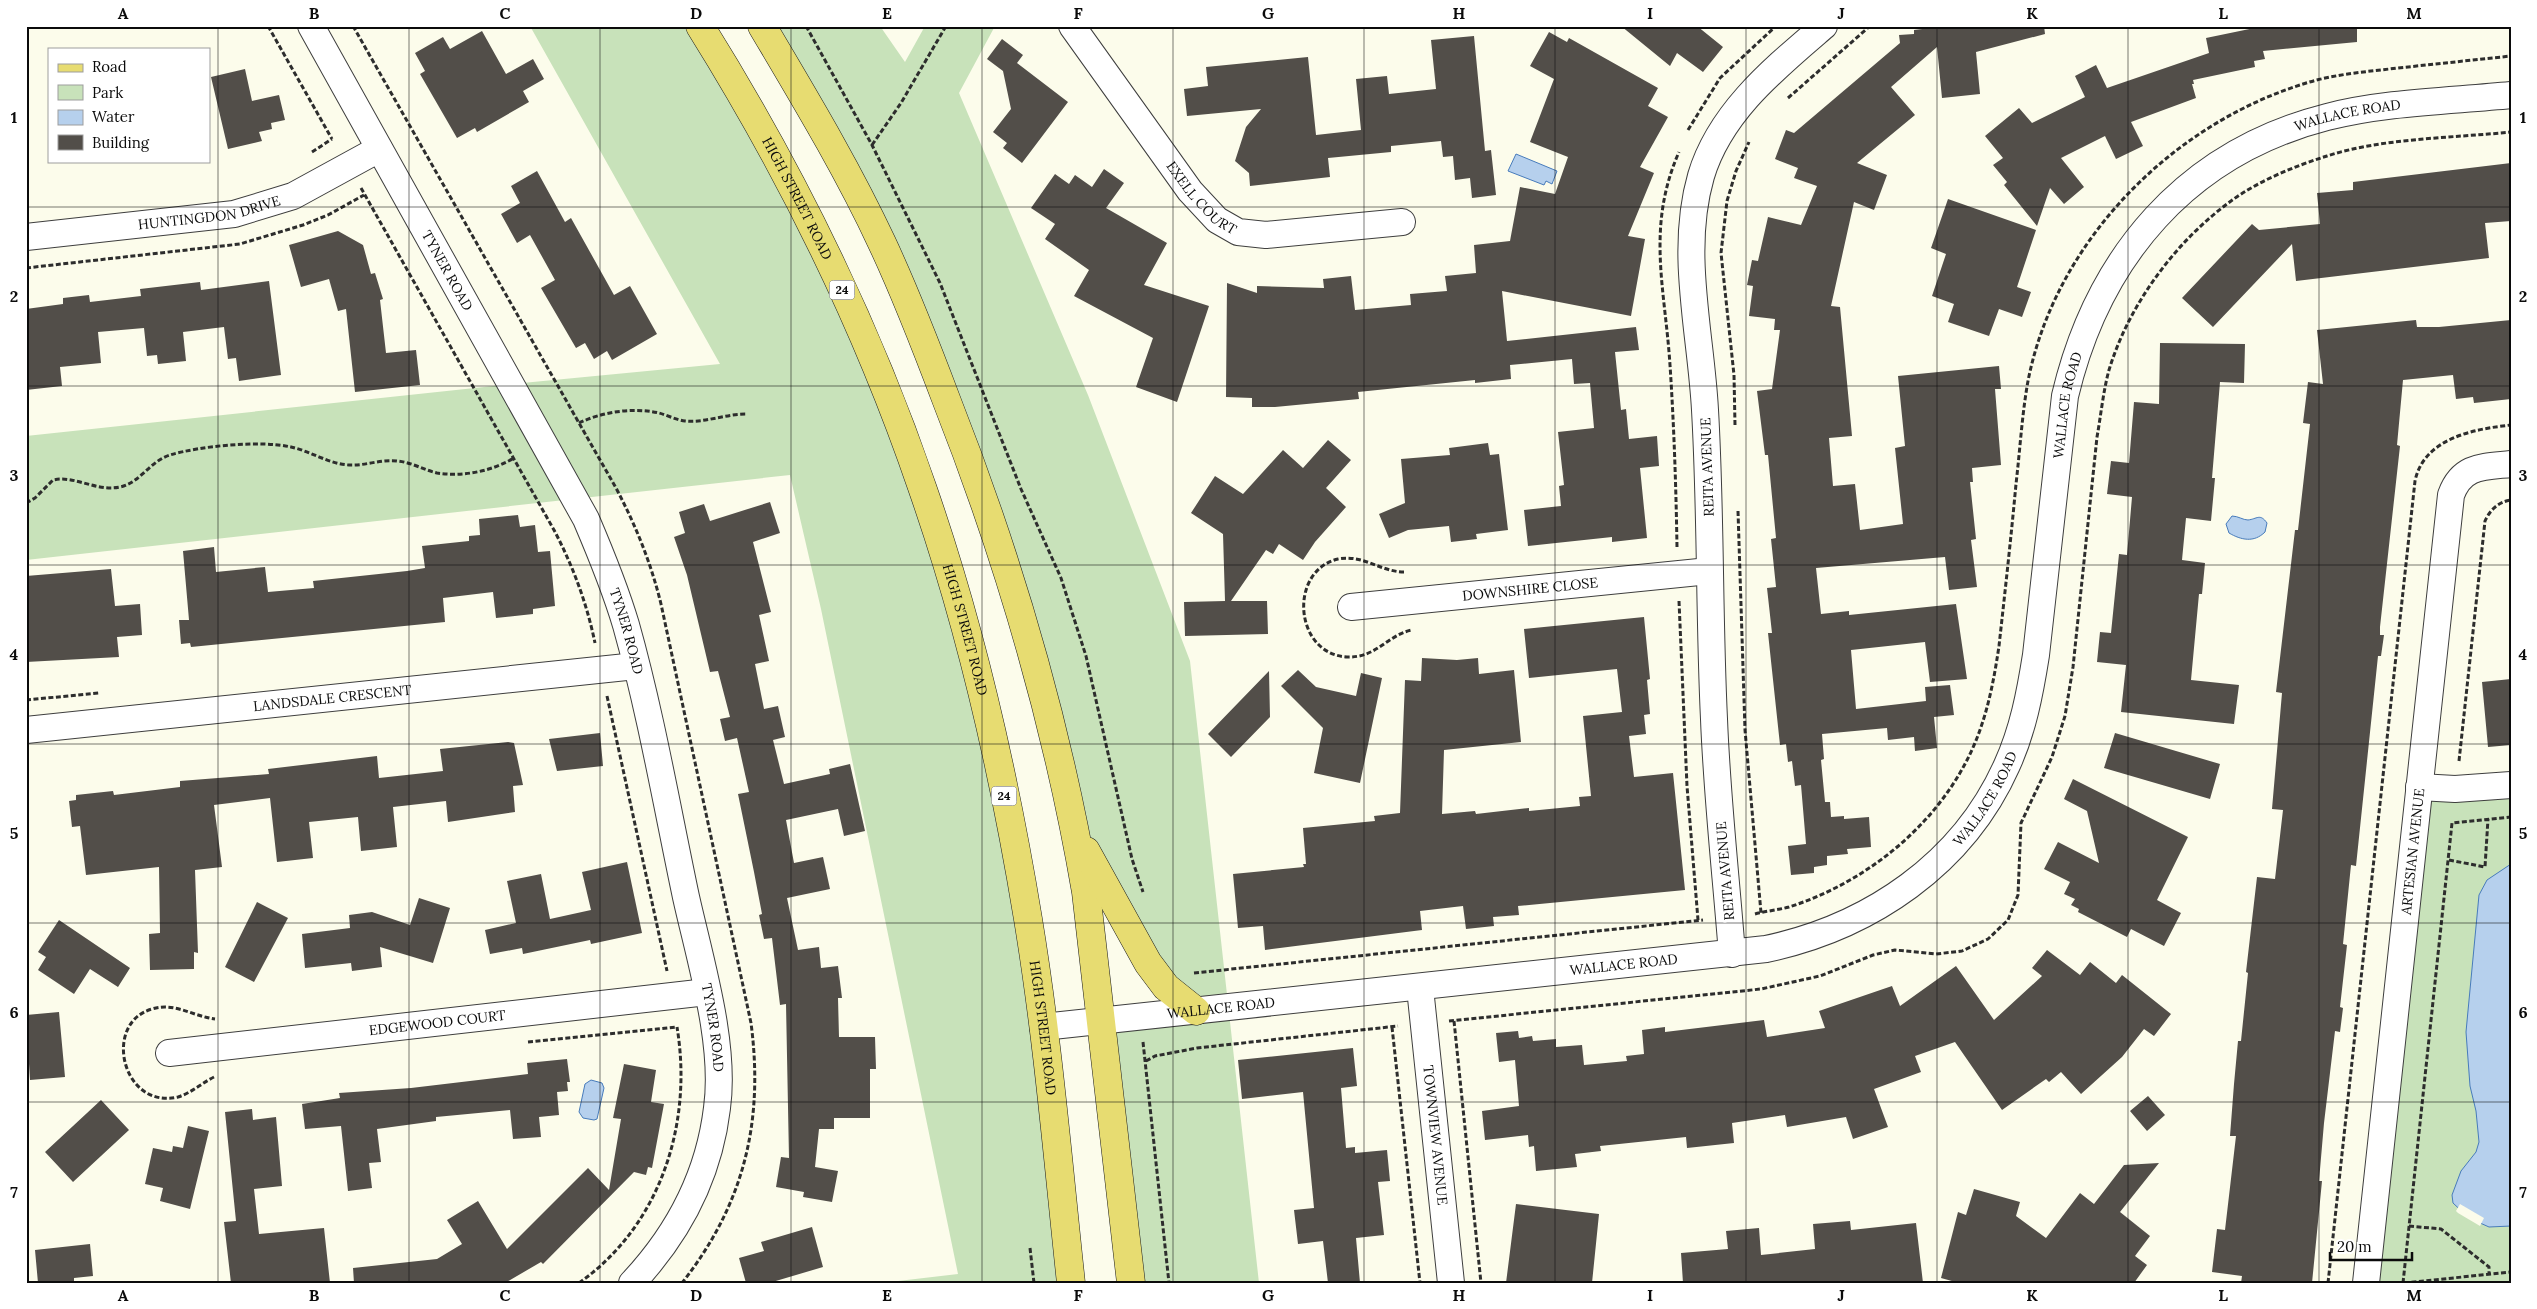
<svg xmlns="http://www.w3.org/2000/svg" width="2537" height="1309" viewBox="0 0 2537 1309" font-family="Lora,serif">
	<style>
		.green { fill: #c8e2ba }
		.water { fill: #b6d0ed; stroke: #477bbb }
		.pier { fill: #fcfceb }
		.building { fill: #524e49 }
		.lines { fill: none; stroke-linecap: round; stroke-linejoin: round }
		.street-casing { stroke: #3e3e3e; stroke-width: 28 }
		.primary-casing { stroke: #1c1c1c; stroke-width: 29 }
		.path { stroke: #2d2d2d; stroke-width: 3; stroke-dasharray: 5 2.5; stroke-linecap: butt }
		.street { stroke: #fff; stroke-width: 26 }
		.primary { stroke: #e7dc71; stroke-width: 28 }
		.grid { fill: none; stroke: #0b0b0b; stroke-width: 1; stroke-opacity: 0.55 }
		.labels { text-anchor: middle; stroke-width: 5; stroke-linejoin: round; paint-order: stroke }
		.shield { fill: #fff; stroke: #545454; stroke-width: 1 }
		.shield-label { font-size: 12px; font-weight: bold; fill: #0b0b0b }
		.street-label { font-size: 14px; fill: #0b0b0b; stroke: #fff }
		.neatline { fill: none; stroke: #0b0b0b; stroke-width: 2 }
		.grid-label { font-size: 16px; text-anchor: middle; font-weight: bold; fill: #0b0b0b }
	</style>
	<rect width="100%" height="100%" fill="#fcfceb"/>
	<path class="green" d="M530,26H700L812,228L973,656L1071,1283H881L958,1274L821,609L790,475L26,560V436L512,384L720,364Z
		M762,26H880L905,62L925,26H995L959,93L1088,395L1190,661L1259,1283H1131L1103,1021L1195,1011L1075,829L926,345Z
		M2511,785V1283H2366L2419,787Z"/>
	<path class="water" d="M1516,154L1557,171L1552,184L1546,181L1544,185L1508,171Z
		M2232,516C2238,516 2243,520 2248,520C2257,519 2260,513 2267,523L2265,532C2254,543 2241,540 2229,533L2226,524Z
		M2511,864V1226L2489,1227L2469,1218L2453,1203L2452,1195L2461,1171L2476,1152L2479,1142L2476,1111L2470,1086L2466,1032L2479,895L2487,880Z
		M591,1080L602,1083L604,1088L597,1119L594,1120L583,1118L579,1112L585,1084Z"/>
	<path class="pier" d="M2460,1204L2484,1218L2480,1226L2458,1213L2456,1211Z"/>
	<path class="building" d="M1621,26H1697L1723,47L1703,72L1677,53L1670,66Z
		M1947,26H2044L2045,34L1976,52L1980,94L1942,98L1937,47L1891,87L1915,115L1857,163L1887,175L1874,210L1854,202L1831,306L1840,307L1852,436L1829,438L1833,486L1855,484L1860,530L1903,524L1895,448L1905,446L1898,376L1999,366L2001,389H1995L2001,465L1972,468L1973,482H1970L1976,539L1971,540L1977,587L1949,590L1945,557L1816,568L1821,614L1849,611V615L1956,604L1967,679L1930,682L1925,642L1851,650L1856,709L1926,701L1925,687L1950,685L1954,715L1934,717L1937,748L1915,751L1914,737L1888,740L1887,728L1822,734L1824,759L1821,760L1825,802H1830L1831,817L1844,816V819L1869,817L1871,847L1847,849L1848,854L1827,856V865L1814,867V873L1791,875L1788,846L1806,844L1801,785L1795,786L1792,761L1788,762L1786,744L1780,745L1768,633H1772L1767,588L1776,587L1771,539L1776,538L1768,455H1765L1757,391L1772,389L1780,330H1774L1775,319L1749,316L1753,286L1747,285L1752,260L1758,261L1768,217L1801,225L1817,186L1794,178L1798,168L1775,159L1786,130L1794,133L1900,43L1899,35L1914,34V30Z
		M2264,26H2357V42L2263,51L2265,59L2254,61L2255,67L2193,80L2194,84H2192L2196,98L2131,122L2143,146L2116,159L2105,136L2061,158L2084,187L2064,204L2050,188L2037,226L2004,185L2007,182L1993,165L2003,158L1985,136L2019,108L2032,123L2085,97L2075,76L2096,65L2107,88L2209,53L2206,38Z
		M482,31L506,74L533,59L544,79L523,91L529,102L477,132L475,128L457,138L420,74L425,71L415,53L443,37L450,49Z
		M1549,32L1567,42L1569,38L1658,88L1648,106L1668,117L1640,167L1654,173L1628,236L1645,239L1631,316L1502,291L1507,341L1636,327L1639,350L1615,352L1621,410L1626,409L1629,439L1657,436L1659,466L1640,468L1647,538L1612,542V537L1528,546L1524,510L1561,506L1559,486L1564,485L1558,432L1594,428L1590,383L1574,384L1572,359L1510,365L1511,379L1475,383V380L1358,392L1359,399L1275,407H1252V398L1226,397L1227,283L1257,293V286L1324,288L1323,279L1351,276L1355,310L1411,305L1410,294L1447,291L1445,276L1476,273L1474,245L1510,241L1520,187L1555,194L1568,157L1530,142L1554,79L1530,66Z
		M1474,36L1485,151L1491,150L1496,195L1472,198L1470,178L1455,180L1453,156L1443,157L1441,141L1391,146V152L1328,158L1330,177L1250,186L1249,173L1235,161L1246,127L1261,109L1187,116L1184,89L1208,86L1206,67L1308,57L1316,135L1361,130L1356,79L1387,76L1389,94L1436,89L1431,40Z
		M1002,39L1023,55L1017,63L1068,102L1022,163L1003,148L1007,143L993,132L1011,109L1003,71L987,59Z
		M245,69L252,101L279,95L285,120L271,123L272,129L259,132L262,141L228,149L211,77Z
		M2511,163V221L2485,223L2489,258L2296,281L2292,244L2213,327L2182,298L2252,224L2259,230L2320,224L2317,193L2353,190V182Z
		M1104,169L1124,183L1106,208L1167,243L1144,285L1209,306L1177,402L1136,387L1153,338L1074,296L1089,270L1045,239L1055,224L1031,208L1055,174L1069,184L1075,175L1092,187Z
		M537,171L565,222L571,218L614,295L630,286L657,334L612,360L607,351L594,359L585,343L576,348L541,288L555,280L530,235L517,243L501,214L520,203L511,186Z
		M1948,199L2036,230L2017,287L2031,292L2022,317L1999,309L1989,336L1948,322L1954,304L1932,296L1946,254L1931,248Z
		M338,231L363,245L371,274L375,273L383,299L380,300L386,353L416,350L420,385L355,392L346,309L338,311L329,279L301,287L289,245Z
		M269,281L281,375L239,381L236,358L228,359L224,327L183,332L186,361L158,364L157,355L147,356L144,328L98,332L101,363L60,367L62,386L26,390V309L63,304V298L89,295L90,302L141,296L140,289L200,282L201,290Z
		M2416,320L2417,327H2439L2511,320V399L2474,403L2473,397L2456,399L2453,375L2403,380L2397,445L2400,446L2380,627V635H2384L2381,656H2378L2356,866L2351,865L2343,944L2347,945L2340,1007L2343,1008L2340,1032L2335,1031L2324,1123L2319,1181H2322L2312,1283H2241L2242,1276L2212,1272L2217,1229L2225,1230L2236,1136H2230L2234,1084L2238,1041H2241L2248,973L2246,972L2257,877L2275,879L2283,810L2272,809L2282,693L2276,692L2295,530H2298L2310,424L2303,423L2308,382L2323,384L2317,330Z
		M2160,343L2245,344L2244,383L2220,382L2212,478H2215L2211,521L2186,518L2182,560L2205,563L2202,594H2199L2191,680L2239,685L2234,724L2121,712L2126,665L2097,662L2100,632L2111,633L2119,554L2127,555L2132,497L2107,494L2111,461L2129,463L2134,402L2159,404Z
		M1328,440L1351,460L1326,488L1346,507L1315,542L1303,560L1279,544L1273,554L1266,550L1231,601H1267L1268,634L1185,636L1184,602L1225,601L1223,534L1191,513L1215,476L1243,494L1283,450L1303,468Z
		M1488,443L1490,455L1499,454L1508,530L1476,534L1477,539L1451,542L1449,526L1408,530L1389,538L1379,514L1405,503L1401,459L1450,455L1449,448Z
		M770,502L780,533L753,542L771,612L759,615L769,661L755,664L764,709L778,706L785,737L773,740L784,784L830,774L829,769L850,764L865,831L844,836L838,809L786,820L794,863L823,857L830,889L787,898L798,950L819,947L821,968L838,966L842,998H838L839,1037H875L876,1069H870V1118H834V1129H819L815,1167L838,1171L832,1202L803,1197L804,1192L776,1187L781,1157L789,1158L786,1004L780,1005L772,938L764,939L759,915L762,914L754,872L738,794L749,792L737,738L725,741L720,719L730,717L718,671L710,672L687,575L674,537L685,533L679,512L704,504L710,521Z
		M518,515L520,527L535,525L538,552L550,551L555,606L533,609V614L496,618L493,592L443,598L445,622L191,647L190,643L181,644L179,620H189L183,551L214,547L216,572L265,567L268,592L314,588L313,581L407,571L425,568L422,546L469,541V536L480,535L479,519Z
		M111,569L115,606L140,604L142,635L117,637L119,657L26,662V576Z
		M1644,617L1650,679L1647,680L1650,714L1644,715L1646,734L1629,736L1634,777L1673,773L1685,890L1518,906L1519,915L1493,917L1494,926L1466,929L1463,906L1420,911L1422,930L1265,950L1263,926L1238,928L1233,874L1304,867L1303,864H1306L1303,828L1375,821L1374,816L1400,813L1405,680L1421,681L1422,658L1457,660L1478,658L1479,674L1514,670L1521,742L1444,750L1442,814L1475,811L1476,814L1529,808V811L1580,806L1579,797L1591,796L1583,716L1622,712L1617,669L1529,678L1524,629Z
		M1298,670L1316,687L1356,696L1361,673L1382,678L1360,783L1314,773L1323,728L1281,686Z
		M1269,671L1270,717L1231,757L1208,734Z
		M2511,679V745L2488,747L2482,682Z
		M600,733L603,766L557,771L549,739Z
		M2115,733L2220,764L2210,799L2104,768Z
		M508,742L514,743L523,785L513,786L515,812L448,822L446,801L393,807L397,847L361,851L358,817L309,822L313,858L277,862L270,798L214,805L222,867L195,870L198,953L194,952V969L150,970L149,934L160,933L159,867L86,875L80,826L72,827L69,801L76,800V795L113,791L114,795L180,787V781L269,774L268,769L377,756L379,778L443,771L440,749Z
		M2073,779L2188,837L2157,900L2181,913L2164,946L2131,929L2127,937L2078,912L2079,909L2071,905L2075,899L2064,894L2070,882L2044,869L2058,842L2099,863L2087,811L2064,799Z
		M627,862L642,933L591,944L590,940L523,954L522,948L490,954L485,930L516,923L507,881L541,874L550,919L591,910L582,872Z
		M419,898L450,908L433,963L380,947L382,967L352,971L351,963L305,968L302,934L350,928L349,915L372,912L410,925Z
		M257,902L288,918L254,982L225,967Z
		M59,920L130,968L118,987L90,969L74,994L38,970L46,957L38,952Z
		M2047,950L2080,975L2090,962L2116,983L2122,975L2171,1014L2154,1036L2144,1029L2122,1057L2081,1094L2061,1072L2049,1082L2046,1079L2002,1110L1955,1042L1915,1056L1921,1072L1874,1089L1888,1127L1853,1139L1846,1117L1787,1127L1785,1115L1732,1123L1734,1143L1687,1148L1686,1137L1600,1146L1601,1151L1575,1154L1577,1167L1536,1171L1534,1146L1529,1147L1528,1135L1485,1140L1482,1111L1519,1106L1515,1060L1499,1062L1496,1033L1518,1031L1519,1038L1532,1036L1533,1041L1556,1039V1047L1582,1045L1584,1065L1627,1061L1626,1056L1644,1054L1642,1030L1665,1027V1032L1764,1020L1767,1037L1825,1028L1819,1011L1892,986L1900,1006L1956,966L1994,1020L2042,976L2032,968Z
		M59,1012L65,1077L30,1080L26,1015Z
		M1353,1048L1357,1086L1341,1088L1346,1148L1355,1147V1153L1387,1150L1390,1181L1378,1182L1384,1235L1356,1238L1360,1283H1328L1323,1241L1298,1244L1294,1210L1314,1208L1303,1092L1242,1099L1238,1060Z
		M567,1059L570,1082H567L568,1091L557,1092L559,1115L539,1117L541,1137L513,1139L510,1110L436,1117V1121L377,1129L381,1162L369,1163L372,1188L348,1191L341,1126L305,1129L302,1104L340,1098L339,1093L411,1088L528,1074L527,1063Z
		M624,1064L656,1070L651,1102L664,1104L652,1168L648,1167L646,1175L634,1172L543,1264L541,1262L505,1283H354L353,1268L437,1259L462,1244L447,1220L478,1201L507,1249L588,1168L609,1190L621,1119L613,1118Z
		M2148,1096L2165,1115L2147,1131L2130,1111Z
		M101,1100L129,1130L73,1182L45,1152Z
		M252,1109L253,1120L276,1117L282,1186L254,1189L259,1234L324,1228L330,1283H231L224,1222L236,1221L225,1112Z
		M188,1126L209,1131L190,1209L160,1201L163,1188L145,1184L153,1148L172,1152L173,1146L183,1148Z
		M2159,1163L2120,1212L2150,1236L2135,1256L2147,1265L2134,1283H1959L1941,1278L1958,1212L1966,1215L1974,1189L2020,1202L2016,1216L2046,1238L2080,1193L2094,1204L2124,1165Z
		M1516,1204L1599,1214L1592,1283H1506Z
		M1850,1221L1851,1230L1916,1223L1923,1283H1683L1681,1253L1728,1249L1726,1231L1759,1228L1761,1255L1815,1249L1813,1224Z
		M812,1227L823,1267L769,1283H746L739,1258L764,1251L761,1242Z
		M90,1244L93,1276L74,1278V1283H38L35,1250Z"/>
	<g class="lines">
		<defs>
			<g id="street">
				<path id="s1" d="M311,26L586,519C601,554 615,588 626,625C651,714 667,807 686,897C700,960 726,1044 717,1108C709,1175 678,1234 632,1283"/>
				<path id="s2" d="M1072,26L1190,191L1217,220L1238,232L1266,235L1402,222"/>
				<path id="s3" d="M26,237L234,214L293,196L379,149"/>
				<path id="s4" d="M1351,607L1709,571"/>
				<path id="s5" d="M26,730L636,666"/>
				<path d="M2419,787L2455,789L2511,785"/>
				<path d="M1732,954C1726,876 1717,798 1714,719C1709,616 1711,513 1705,410C1701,333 1679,252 1701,176C1720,112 1775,68 1824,26"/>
				<path id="s6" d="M1420,988L1451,1283"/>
				<path id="s7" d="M1043,1027L1766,949C1870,927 1963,864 2007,765C2023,730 2030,693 2036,655L2065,396C2098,257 2186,153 2327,117C2385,102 2451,101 2511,95"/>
				<path id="s8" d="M169,1053L707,992"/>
				<path id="s9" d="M2366,1283L2451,495C2462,465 2483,467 2511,464"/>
			</g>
			<g id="primary">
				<path id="s10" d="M700,26C790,170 867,326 922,487C971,627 1004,773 1028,919C1048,1040 1058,1162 1071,1283"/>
				<path d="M762,26C804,97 847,168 882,243C906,294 926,346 946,399C1009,559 1057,723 1086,892L1131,1283"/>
				<path d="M1086,851L1148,963L1166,987L1196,1011"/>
			</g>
		</defs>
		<use href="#street" class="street-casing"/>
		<use href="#primary" class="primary-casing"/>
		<path class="path" d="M268,26L332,139
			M353,26L616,488C636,526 651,563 661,604L751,1023C764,1122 744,1204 682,1283
			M806,26L872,145L940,283L1021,489L1061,578L1086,656L1132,859L1143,892
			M1788,98L1870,26
			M1688,130L1720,78L1776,26
			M872,145L901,103L946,26
			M312,152L332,139
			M361,188L554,530C573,566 587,604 595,643
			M26,268L240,244L303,225L328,215L364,195
			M579,423C602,412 633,407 659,413C667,415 676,420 685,421C705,423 725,414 746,414
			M1735,425L1734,375L1721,253L1727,201L1736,171L1749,142
			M26,503L35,498L53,480C75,475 96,492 120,487C140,483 150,461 170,455C200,446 260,440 291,447C310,451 329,464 349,465C365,466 381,459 397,461C411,462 424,470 437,473C464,477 492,471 514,458
			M1738,511L1745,730L1761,913
			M1677,547C1676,486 1674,426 1670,365C1665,288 1646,227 1679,152
			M1404,572C1381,572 1363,554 1338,559C1288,571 1294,654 1347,657C1377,658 1387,635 1412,630
			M1679,601L1687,786L1698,920
			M607,696L667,971
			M26,700L99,693
			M2459,761L2485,521C2490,510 2498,502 2511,500
			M2449,860L2485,867L2488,819
			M1755,914C1766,911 1778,910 1789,907C1874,880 1952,813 1981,727C1990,701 1995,673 1999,646C2005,592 2011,538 2016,484C2020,450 2022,414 2028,381C2055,243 2169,127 2300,85C2332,74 2365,72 2398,68C2436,64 2473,60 2511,56
			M1194,973L1703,920
			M1449,1021L1761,989L1820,976L1873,955L1895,950L1936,954L1962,951L1988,939L2008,920L2018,895L2021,823L2052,757L2065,716L2073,667L2097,437C2101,415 2103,392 2109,370C2129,304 2176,241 2231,201C2258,181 2295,166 2327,156C2382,138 2453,138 2511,132
			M1454,1021L1481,1283
			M1392,1027L1420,1283
			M528,1042L677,1027
			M1143,1042L1169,1283
			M1146,1061L1155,1056L1197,1048L1398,1026
			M214,1077C202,1083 191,1093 178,1097C122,1110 102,1023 152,1009C175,1002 192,1016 215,1019
			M2409,1226L2441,1229L2489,1267V1274
			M1030,1248L1034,1283
			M579,1283C661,1225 693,1123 677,1027
			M2328,1283L2415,481C2424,438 2474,429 2511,425
			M2403,1283L2452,823L2511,817
			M2404,1283L2511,1272"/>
		<use href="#street" class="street"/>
		<use href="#primary" class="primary"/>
	</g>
	<path class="grid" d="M218,26V1283M409,26V1283M600,26V1283M791,26V1283M982,26V1283M1173,26V1283M1364,26V1283M1555,26V1283M1746,26V1283M1937,26V1283M2128,26V1283M2319,26V1283M26,207H2511M26,386H2511M26,565H2511M26,744H2511M26,923H2511M26,1102H2511"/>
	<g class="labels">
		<g class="shield">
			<rect x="829.5" y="280.5" width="25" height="19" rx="4"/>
			<rect x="991.5" y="786.5" width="25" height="19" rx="4"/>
		</g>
		<g class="shield-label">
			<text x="842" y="294">24</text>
			<text x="1004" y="800">24</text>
		</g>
		<g class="street-label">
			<text dy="5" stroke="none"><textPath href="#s7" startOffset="1841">WALLACE ROAD</textPath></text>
			<text dy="5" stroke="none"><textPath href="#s2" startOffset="216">EXELL COURT</textPath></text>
			<text dy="5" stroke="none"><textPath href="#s10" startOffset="198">HIGH STREET ROAD</textPath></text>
			<text dy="5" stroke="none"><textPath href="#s3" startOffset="185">HUNTINGDON DRIVE</textPath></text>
			<text dy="5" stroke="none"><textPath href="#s1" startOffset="280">TYNER ROAD</textPath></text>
			<text dy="5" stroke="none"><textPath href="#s7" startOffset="1408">WALLACE ROAD</textPath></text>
			<text transform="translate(1707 467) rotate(-92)" y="5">REITA AVENUE</text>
			<text dy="5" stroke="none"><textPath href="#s4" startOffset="180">DOWNSHIRE CLOSE</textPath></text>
			<text dy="5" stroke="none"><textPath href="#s10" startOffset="662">HIGH STREET ROAD</textPath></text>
			<text dy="5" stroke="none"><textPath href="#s1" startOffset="684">TYNER ROAD</textPath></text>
			<text dy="5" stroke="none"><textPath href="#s5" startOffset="308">LANDSDALE CRESCENT</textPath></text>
			<text dy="5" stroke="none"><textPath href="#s7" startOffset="1002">WALLACE ROAD</textPath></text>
			<text dy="5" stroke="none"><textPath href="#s9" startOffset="434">ARTESIAN AVENUE</textPath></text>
			<text transform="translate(1725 871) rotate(-95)" y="5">REITA AVENUE</text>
			<text dy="5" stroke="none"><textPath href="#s7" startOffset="584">WALLACE ROAD</textPath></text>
			<text dy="5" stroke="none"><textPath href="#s7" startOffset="179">WALLACE ROAD</textPath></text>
			<text dy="5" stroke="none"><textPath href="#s8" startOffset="270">EDGEWOOD COURT</textPath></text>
			<text dy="5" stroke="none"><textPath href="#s1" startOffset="1090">TYNER ROAD</textPath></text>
			<text dy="5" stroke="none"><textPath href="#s10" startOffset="1068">HIGH STREET ROAD</textPath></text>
			<text dy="5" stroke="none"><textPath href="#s6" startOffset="148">TOWNVIEW AVENUE</textPath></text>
		</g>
	</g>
	<rect width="2537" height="1309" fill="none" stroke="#ffffff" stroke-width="55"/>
	<rect x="48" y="48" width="162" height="115" fill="#ffffff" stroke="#9d9d9d"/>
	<rect x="58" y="64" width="25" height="8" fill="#e7dc71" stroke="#9d9d9d"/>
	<text x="92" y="72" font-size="15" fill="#0b0b0b">Road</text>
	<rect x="58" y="85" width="25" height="15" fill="#c8e2ba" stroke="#9d9d9d"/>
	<text x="92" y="98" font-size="15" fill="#0b0b0b">Park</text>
	<rect x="58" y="110" width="25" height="15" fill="#b6d0ed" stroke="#9d9d9d"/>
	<text x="92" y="122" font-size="15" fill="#0b0b0b">Water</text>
	<rect x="58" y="135" width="25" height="15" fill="#524e49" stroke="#9d9d9d"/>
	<text x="92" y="148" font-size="15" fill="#0b0b0b">Building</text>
	<path d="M2330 1252v8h82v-8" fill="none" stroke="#0b0b0b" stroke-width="2.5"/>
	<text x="2337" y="1252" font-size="15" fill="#0b0b0b" stroke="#ffffff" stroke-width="4" paint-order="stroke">20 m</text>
	<rect x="28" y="28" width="2482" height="1254" class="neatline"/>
	<g class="grid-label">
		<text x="123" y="19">A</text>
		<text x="314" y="19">B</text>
		<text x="505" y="19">C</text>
		<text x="696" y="19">D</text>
		<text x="887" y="19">E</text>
		<text x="1078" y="19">F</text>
		<text x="1268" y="19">G</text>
		<text x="1459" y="19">H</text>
		<text x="1650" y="19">I</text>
		<text x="1841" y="19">J</text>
		<text x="2032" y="19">K</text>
		<text x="2223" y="19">L</text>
		<text x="2414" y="19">M</text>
		<text x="14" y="123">1</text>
		<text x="2523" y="123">1</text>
		<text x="14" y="302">2</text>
		<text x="2523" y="302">2</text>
		<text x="14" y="481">3</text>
		<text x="2523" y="481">3</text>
		<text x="14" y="660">4</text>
		<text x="2523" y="660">4</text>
		<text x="14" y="839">5</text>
		<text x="2523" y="839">5</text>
		<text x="14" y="1018">6</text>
		<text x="2523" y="1018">6</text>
		<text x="14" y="1198">7</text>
		<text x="2523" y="1198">7</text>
		<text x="123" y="1301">A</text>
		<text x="314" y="1301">B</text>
		<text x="505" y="1301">C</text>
		<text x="696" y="1301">D</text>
		<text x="887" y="1301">E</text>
		<text x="1078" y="1301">F</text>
		<text x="1268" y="1301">G</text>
		<text x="1459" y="1301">H</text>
		<text x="1650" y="1301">I</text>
		<text x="1841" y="1301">J</text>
		<text x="2032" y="1301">K</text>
		<text x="2223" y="1301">L</text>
		<text x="2414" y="1301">M</text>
	</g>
</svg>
